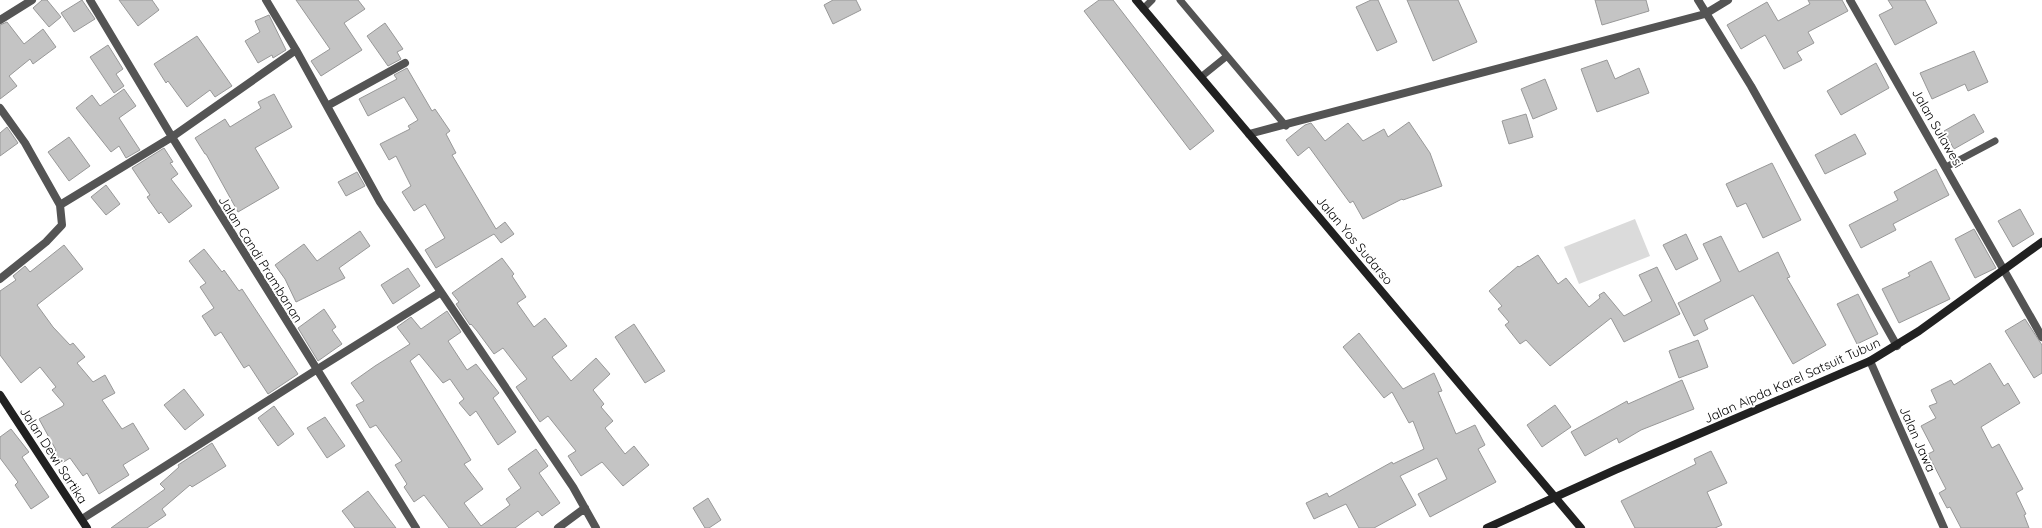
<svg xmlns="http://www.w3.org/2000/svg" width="2042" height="528" viewBox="0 0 2042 528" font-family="Quicksand,sans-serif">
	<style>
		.green { fill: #dbdbdb }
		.building { fill: #c4c4c4; stroke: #989898 }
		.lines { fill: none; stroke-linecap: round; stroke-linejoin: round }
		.lane { stroke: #545454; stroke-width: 7 }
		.street { stroke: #545454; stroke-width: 8 }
		.secondary { stroke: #212121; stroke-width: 8 }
		.labels { text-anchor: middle; stroke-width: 4; stroke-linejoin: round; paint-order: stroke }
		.street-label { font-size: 13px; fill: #000; stroke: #fff }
	</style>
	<rect width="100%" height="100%" fill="#fff"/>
	<path class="green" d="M1635,219L1650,256L1579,284L1564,247Z"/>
	<path class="building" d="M42,0H47L61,17L49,27L33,8Z
		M82,0L95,19L74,32L61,13Z
		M119,0H152L159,10L138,26Z
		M296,0H358L365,9L344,23L362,50L321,76L311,61L330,49Z
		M833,0H856L861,10L833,24L824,5Z
		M1099,0H1113L1214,131L1190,150L1084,11Z
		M1371,0H1378L1397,42L1377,51L1356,7Z
		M1407,0H1458L1477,42L1433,61Z
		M1595,0H1646L1649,11L1602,25Z
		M1808,0H1842L1848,11L1808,32L1814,43L1797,52L1802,60L1784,69L1765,35L1741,49L1727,25L1767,2L1778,21L1810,4Z
		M1888,0H1925L1937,23L1895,45L1879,15L1893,8Z
		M269,15L286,50L273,58L272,55L258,63L245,41L260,32L255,21Z
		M7,22L24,44L43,29L56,47L33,64L30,59L9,76L17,86L0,99V25Z
		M385,23L403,49L397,52L401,59L388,66L367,36Z
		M197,36L232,86L215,97L210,90L187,107L168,81L166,83L154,64Z
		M108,45L123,69L116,74L124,86L114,93L90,57Z
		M1974,51L1988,82L1968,91L1965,84L1932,99L1920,73Z
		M1607,60L1615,79L1639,68L1649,93L1597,112L1581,69Z
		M1876,63L1889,88L1841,115L1827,91Z
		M407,68L432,111L435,109L450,131L446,134L456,153L452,155L496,229L505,222L514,234L501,243L494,234L436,268L425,250L445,238L425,204L414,211L402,192L411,186L396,156L389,160L380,144L410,129L408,126L418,120L404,97L368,116L359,99L397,79L394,75Z
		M1545,79L1557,109L1533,119L1521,89Z
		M124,89L136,106L119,118L140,150L126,158L119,146L111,152L76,108L92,95L100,106Z
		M274,94L292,127L255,148L279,188L238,212L206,154H205L195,138L225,119L230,127L261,108L258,102Z
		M1526,114L1533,137L1509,144L1502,121Z
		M1974,114L1984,132L1954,149L1944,131Z
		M1409,122L1430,153L1442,186L1403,200L1402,199L1363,219L1353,201L1350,203L1309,147L1298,156L1286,140L1305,125L1311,123L1325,141L1348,123L1363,141L1384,129L1388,137Z
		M7,127L18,143L0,156V133Z
		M1855,134L1866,154L1825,174L1815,155Z
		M69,137L90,166L69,181L48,152Z
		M164,148L173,162L170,163L178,174L171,179L192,206L169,223L161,212L159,214L147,197L150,195L132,168Z
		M1772,163L1801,220L1763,238L1746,203L1737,207L1726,184Z
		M1936,169L1949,195L1893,224L1896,230L1861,248L1849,225L1898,200L1894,192Z
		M357,172L365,186L346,196L338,182Z
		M106,185L120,204L106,215L91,197Z
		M2020,209L2034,234L2013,247L1998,221Z
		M1974,229L1996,268L1975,278L1955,239Z
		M360,231L370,246L339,268L345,278L296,302L285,279L275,265L304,244L317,261Z
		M1686,234L1698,259L1676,270L1663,245Z
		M1721,236L1739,272L1778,252L1790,277L1787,278L1826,345L1793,364L1753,295L1704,320L1708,329L1694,336L1678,303L1721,281L1703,244Z
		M64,245L83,269L37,305L53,327L70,345L73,343L85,357L77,363L93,382L105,375L115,393L102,400L122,429L133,423L149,449L123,465L129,475L99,494L87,473L83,476L70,458L62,463L54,452L56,450L39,419L63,406L64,404L52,390L56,387L40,367L21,383L0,355V291L16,280L13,276L25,266L30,272Z
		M204,249L222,272L224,270L239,291L242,289L298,374L268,394L249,365L244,368L221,332L215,336L202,316L214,308L200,287L206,283L189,261Z
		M1538,255L1558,284L1566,278L1589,307L1600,298L1599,295L1604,292L1624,316L1652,301L1639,275L1657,267L1680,314L1624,342L1611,318L1550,366L1526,340L1520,344L1505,325L1509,322L1498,309L1502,306L1489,291L1518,266L1519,267Z
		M502,258L514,274L512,276L526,297L517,303L534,327L545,318L567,346L552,357L571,381L596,358L610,374L593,390L604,404L601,407L613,421L605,428L625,454L634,446L649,465L623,486L602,462L581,476L568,456L576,451L548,416L540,422L516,387L527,379L503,348L494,354L477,331L471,324L470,325L456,304L459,302L452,293Z
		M1931,261L1950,299L1899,323L1882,289L1910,276L1908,273Z
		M408,268L420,286L393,304L381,285Z
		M1858,294L1878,334L1857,344L1837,304Z
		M324,309L336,327L332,330L342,344L318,361L298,328Z
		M447,311L461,332L448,341L467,370L476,364L499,393L493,398L516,432L498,445L476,411L470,416L459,403L464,399L450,379L443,383L419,354L410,361L471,460L464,464L483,489L464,503L481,526L510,505L506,499L521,488L508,469L536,449L548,466L539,473L560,503L542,516L538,511L515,528H449L424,495L414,502L404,487L407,484L395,465L402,461L376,425L370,428L356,405L364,401L351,383L375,366L410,344L397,327L411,317L421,329Z
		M2025,319L2042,345V373L2034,378L2005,331Z
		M634,324L665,371L645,383L615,337Z
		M1359,333L1403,389L1434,373L1442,391L1438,392L1456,434L1475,425L1485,445L1478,449L1496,482L1430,517L1418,494L1447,479L1437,458L1400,476L1416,505L1374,528H1359L1346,504L1314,519L1306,503L1327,493L1329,497L1392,462L1393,464L1424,449L1413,421L1409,423L1392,392L1384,398L1343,347Z
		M1698,340L1708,367L1679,378L1669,351Z
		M1990,363L2004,386L2008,383L2020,403L1981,427L1992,448L1999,444L2023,489L2016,493L2026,514L2024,515L2029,528H1961L1950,507L1947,508L1939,493L1946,489L1928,454L1934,451L1921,426L1936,418L1929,406L1937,403L1931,390L1951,380L1954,385Z
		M1682,380L1694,409L1641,430L1619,443L1617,438L1585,456L1571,432L1627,401L1628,404Z
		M184,389L204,415L185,430L164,405Z
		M1555,405L1571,427L1542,447L1527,425Z
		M274,406L294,434L278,446L258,418Z
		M325,417L345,446L327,458L307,428Z
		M11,429L29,452L22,457L49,497L31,509L15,485L18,482L0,458V437Z
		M212,443L226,466L192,487L190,485L162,509L166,515L147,528H111L165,489L160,484L179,467L178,465Z
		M1711,451L1727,483L1707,492L1722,525L1715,528H1635L1621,501L1696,464L1694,459Z
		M368,491L380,507L396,528H355L342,511Z
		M708,498L721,520L709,528H705L693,508Z"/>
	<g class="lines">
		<path class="lane" d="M1180,0L1286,126
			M1143,9L1152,0
			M1201,77L1227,56
			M1946,167L1995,141"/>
		<path class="street" d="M90,0L172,137L416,528
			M266,0L296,50L380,202L573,487L596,528
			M1698,0L1751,86L1897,346
			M1850,0L2042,337
			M0,20L32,0
			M327,106L405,63
			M0,108L25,143L60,205L62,225L46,242L0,279
			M1249,134L1705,14L1728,0
			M60,205L172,137L296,50
			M1870,361L1944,528
			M82,519L316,370L441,292
			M558,528L585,508"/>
		<path class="secondary" d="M1136,0L1581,528
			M0,395L87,528
			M1487,528L1615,470L1870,361L1919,331L2042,242"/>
	</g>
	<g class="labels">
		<g class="street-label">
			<text transform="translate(1938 128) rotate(60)" y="5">Jalan Sulawesi</text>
			<text transform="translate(1355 240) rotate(50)" y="5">Jalan Yos Sudarso</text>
			<text transform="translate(261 259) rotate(58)" y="5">Jalan Candi Prambanan</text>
			<text transform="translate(1792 380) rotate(-24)" y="5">Jalan Aipda Karel Satsuit Tubun</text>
			<text transform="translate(1918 439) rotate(66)" y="5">Jalan Jawa</text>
			<text transform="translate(54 455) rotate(57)" y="5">Jalan Dewi Sartika</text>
		</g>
	</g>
</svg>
